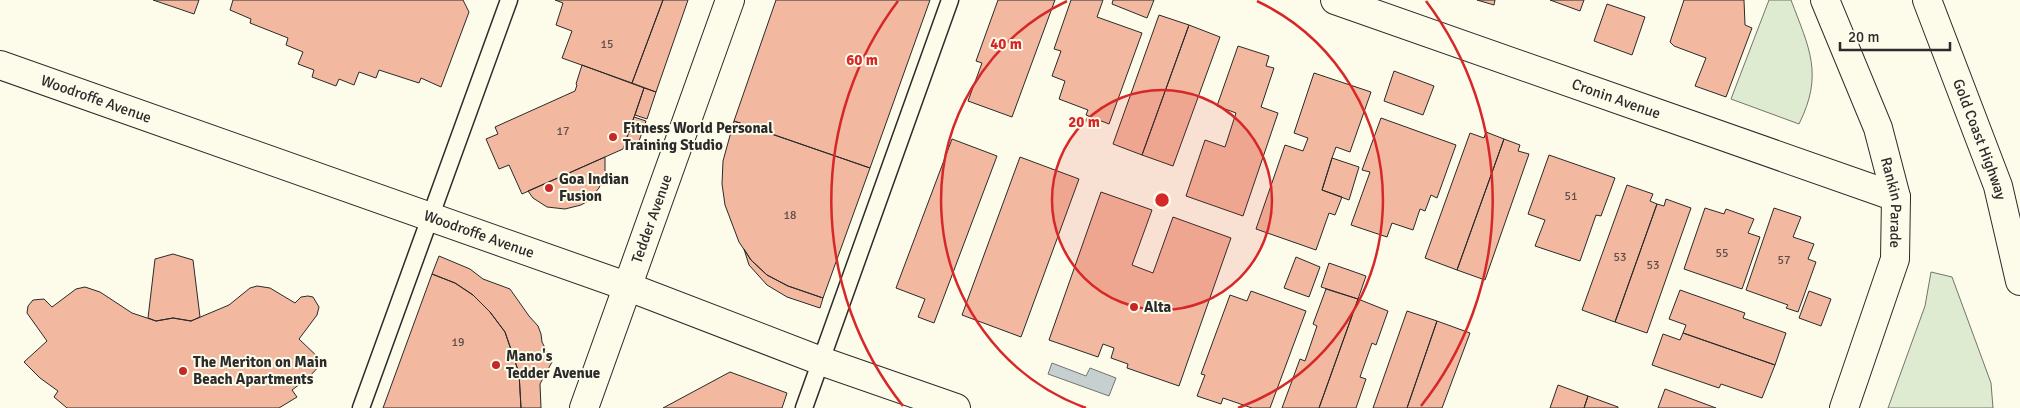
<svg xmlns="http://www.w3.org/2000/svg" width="2020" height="408" viewBox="0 0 2020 408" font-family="Signika,sans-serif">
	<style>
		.green { fill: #deebd1; stroke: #74746e }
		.water { fill: #c7d0d0; stroke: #74746e }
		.building { fill: #f2b8a0; stroke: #2b2b2b }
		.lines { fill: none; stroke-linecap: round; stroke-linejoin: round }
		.lane-casing { stroke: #2b2b2b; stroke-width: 19 }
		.street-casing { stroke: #2b2b2b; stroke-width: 30 }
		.highway-casing { stroke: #2b2b2b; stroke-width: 30 }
		.lane { stroke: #fdfbea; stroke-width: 16 }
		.street { stroke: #fdfbea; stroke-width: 28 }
		.highway { stroke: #fdfbea; stroke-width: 28 }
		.ring { fill: none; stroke: #d62828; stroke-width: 2.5 }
		.poi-dot { fill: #c62828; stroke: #fdfbea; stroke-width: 2 }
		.labels { text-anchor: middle; stroke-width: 4; stroke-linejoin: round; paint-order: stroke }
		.number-label { font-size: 12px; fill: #5d4e48 }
		.street-label { font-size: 15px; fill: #2b2b2b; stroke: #fdfbea }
		.poi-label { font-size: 15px; font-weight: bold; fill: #2b2b2b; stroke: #fdfbea; text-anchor: start }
		.centre { fill: #d62828; stroke: #fdfbea; stroke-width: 2.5 }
		.ring-label { font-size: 15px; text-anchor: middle; font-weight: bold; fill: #d62828; stroke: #fdfbea; stroke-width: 4; stroke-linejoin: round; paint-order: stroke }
	</style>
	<rect width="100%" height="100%" fill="#fdfbea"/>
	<path class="green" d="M1769,0H1791C1809,48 1824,74 1799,124L1731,99Z
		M1931,272L1952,277L1991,383L1993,408H1888L1925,306Z"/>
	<path class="water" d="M1052,363L1086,376L1090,368L1116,378L1109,396L1048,374Z"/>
	<path class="building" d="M153,0H199L194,14Z
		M233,0H463L469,12L441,87L421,78L419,83L379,70L376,78L359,72L354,85L339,79L336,86L312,77L314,70L298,64L303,52L286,45L288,38L250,23L251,19L230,10Z
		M555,0H663L632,83L562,58L572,31L556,25L563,3Z
		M663,0H688L656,92L632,83Z
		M776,0H930L870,168L734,121Z
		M998,0H1055L1012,117L968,101L982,63L976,61Z
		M1071,0H1103L1097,17L1142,33L1109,124L1086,115L1088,110L1059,99L1065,81L1052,76L1061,51L1054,49Z
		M1113,0H1154L1147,18L1112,4Z
		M1477,0H1495L1494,5Z
		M1550,0H1584L1580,11Z
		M1684,0H1744L1745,25L1752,28L1726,97L1695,86L1706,58L1674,46L1670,42Z
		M1607,4L1645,17L1632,55L1594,41Z
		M1159,15L1189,25L1142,155L1113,144Z
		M1189,25L1220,37L1173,166L1142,155Z
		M1238,46L1269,56L1266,66L1274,68L1261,107L1278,113L1243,216L1186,196L1205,140L1225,147L1236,113L1217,106Z
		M582,65L644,88L623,149L522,194L509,165L499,169L486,139L498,134L495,127L575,91L577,85L576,84Z
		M1394,71L1434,86L1423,115L1384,101Z
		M1314,73L1371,92L1350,152L1336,147L1332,158L1322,190L1342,197L1335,215L1329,213L1316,250L1256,229L1285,145L1303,151L1308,138L1294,133Z
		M644,88L656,92L647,119L635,115Z
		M634,117L646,121L637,147L625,143Z
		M1381,118L1456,145L1437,198L1431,195L1425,211L1420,209L1413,230L1392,223L1387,237L1351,225L1370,172L1362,170Z
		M734,121L870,168L823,298L788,286L767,275L751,260L739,242L725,205L722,184L723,161Z
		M1486,132L1504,139L1457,270L1425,258L1470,133L1484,138Z
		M952,139L997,156L934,323L918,317L925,299L896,288Z
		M1504,139L1520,145L1518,151L1529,154L1485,280L1457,270Z
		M1549,155L1615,178L1601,216L1596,215L1580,261L1535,246L1545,220L1528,214Z
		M605,157V172L599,188L588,201L581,205L565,209L547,207L533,198L528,191Z
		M1020,157L1079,179L1021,337L962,315Z
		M1332,158L1359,167L1349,200L1322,190Z
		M1627,185L1653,194L1650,201L1657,204L1615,322L1582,310Z
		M1101,192L1152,210L1132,265L1153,273L1173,217L1231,238L1179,386L1127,368L1128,364L1111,358L1114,348L1103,344L1098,357L1049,340Z
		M1666,199L1691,208L1647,333L1615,322L1657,204L1664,206Z
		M1705,208L1724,214L1726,209L1754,219L1748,233L1760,237L1742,289L1684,269Z
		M1774,208L1801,217L1793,237L1814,244L1808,259L1816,262L1798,312L1786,308L1788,305L1746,290Z
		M744,249L751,260L767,275L788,286L823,298L820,308L787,297L767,285L749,265Z
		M173,254L193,260L200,317L191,321L173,318L156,321L148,318L155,259Z
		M439,256L470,269L483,279L510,289L529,316L538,326L541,334L542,342L552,362L540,384L541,408H521L519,373L505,332L490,312L473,295L455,283L432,274Z
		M1296,257L1320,267L1309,297L1284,288Z
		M1329,263L1366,276L1358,299L1321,287Z
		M432,274L455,283L473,295L490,312L505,332L519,373L521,408H383Z
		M257,286L270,288L295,303L301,297L308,296L313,297L319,307L317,315L299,339L323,362L308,378L292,390L297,397L279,408H67L54,397L58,391L40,378L24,362L47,341L27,313L28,306L33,300L44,299L52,307L76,289L85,287L100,292L132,313L156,321L173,318L191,321L229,305L250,288Z
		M1326,289L1358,299L1319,408H1282L1300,359L1305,361L1317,326L1313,324Z
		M1680,290L1745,313L1743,318L1786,333L1775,365L1683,333L1686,325L1669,319Z
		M1251,291L1306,311L1270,408H1252L1223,398L1221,404L1197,396L1205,375L1201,374L1230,295L1247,301Z
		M1809,291L1831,299L1821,326L1799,318Z
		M1358,299L1388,311L1376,345L1372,343L1360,377L1366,379L1356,408H1319Z
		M1407,311L1437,321L1407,408H1373Z
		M1437,321L1470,333L1442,408H1407Z
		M1683,333L1775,365L1762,398L1721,384L1719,388L1652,365L1663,334L1680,340Z
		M730,372L787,393L782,408H663Z
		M1558,385L1588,396L1584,408H1550Z
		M1665,389L1716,408H1658Z
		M1588,396L1618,407V408H1584Z"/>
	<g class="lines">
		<defs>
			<path id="lane" d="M361,408L509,0
				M804,408L950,0"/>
			<g id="street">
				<path id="s1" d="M1335,0L1896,197"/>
				<path id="s2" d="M1825,0L1878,128L1896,197L1895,259L1844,408"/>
				<path id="s3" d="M0,65L626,286L821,361L956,408"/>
				<path id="s4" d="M584,408L730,0"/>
			</g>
			<g id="highway">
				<path id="s5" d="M1927,0L1998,186L2020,281"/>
			</g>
		</defs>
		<use href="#lane" class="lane-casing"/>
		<use href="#street" class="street-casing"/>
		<use href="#highway" class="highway-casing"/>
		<use href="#lane" class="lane"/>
		<use href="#street" class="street"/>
		<use href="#highway" class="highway"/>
	</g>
	<circle cx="1162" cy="200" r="110" fill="#d62828" fill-opacity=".12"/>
	<g class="ring">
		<circle cx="1162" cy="200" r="110"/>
		<path d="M1086 408A221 221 0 0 1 1067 1M1257 1A221 221 0 0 1 1238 408"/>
		<path d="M903 406A331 331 0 0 1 898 1M1426 1A331 331 0 0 1 1421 406"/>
	</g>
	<g class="poi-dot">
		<circle cx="613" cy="137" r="5"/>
		<circle cx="549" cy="188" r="5"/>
		<circle cx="1134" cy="307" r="5"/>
		<circle cx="496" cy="365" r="5"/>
		<circle cx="183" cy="371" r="5"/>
	</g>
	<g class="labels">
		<g class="number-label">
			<text x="607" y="48">15</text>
			<text x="563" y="135">17</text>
			<text x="1571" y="200">51</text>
			<text x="790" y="219">18</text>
			<text x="1722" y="257">55</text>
			<text x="1620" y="261">53</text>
			<text x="1784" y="264">57</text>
			<text x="1653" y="269">53</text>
			<text x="458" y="346">19</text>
		</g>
		<g class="street-label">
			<text dy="5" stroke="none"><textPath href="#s3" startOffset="102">Woodroffe Avenue</textPath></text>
			<text dy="5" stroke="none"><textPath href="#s1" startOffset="298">Cronin Avenue</textPath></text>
			<text dy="5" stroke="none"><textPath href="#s5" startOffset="149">Gold Coast Highway</textPath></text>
			<text dy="5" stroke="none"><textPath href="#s2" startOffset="215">Rankin Parade</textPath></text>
			<text dy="5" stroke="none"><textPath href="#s4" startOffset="201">Tedder Avenue</textPath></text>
			<text dy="5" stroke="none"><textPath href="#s3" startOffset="508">Woodroffe Avenue</textPath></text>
		</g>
		<g class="poi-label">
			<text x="623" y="133">Fitness World Personal<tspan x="623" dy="17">Training Studio</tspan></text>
			<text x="559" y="184">Goa Indian<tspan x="559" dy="17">Fusion</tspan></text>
			<text x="1144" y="312">Alta</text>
			<text x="506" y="361">Mano's<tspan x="506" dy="17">Tedder Avenue</tspan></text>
			<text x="193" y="367">The Meriton on Main<tspan x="193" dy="17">Beach Apartments</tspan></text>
		</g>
	</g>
	<circle cx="1162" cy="200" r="8" class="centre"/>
	<g class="ring-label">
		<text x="1006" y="49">40 m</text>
		<text x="862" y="65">60 m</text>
		<text x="1084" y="127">20 m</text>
	</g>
	<path d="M1840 42v8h110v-8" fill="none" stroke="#2b2b2b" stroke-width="2.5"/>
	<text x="1848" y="42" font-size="15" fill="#2b2b2b" stroke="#fdfbea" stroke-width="4" paint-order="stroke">20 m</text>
</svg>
